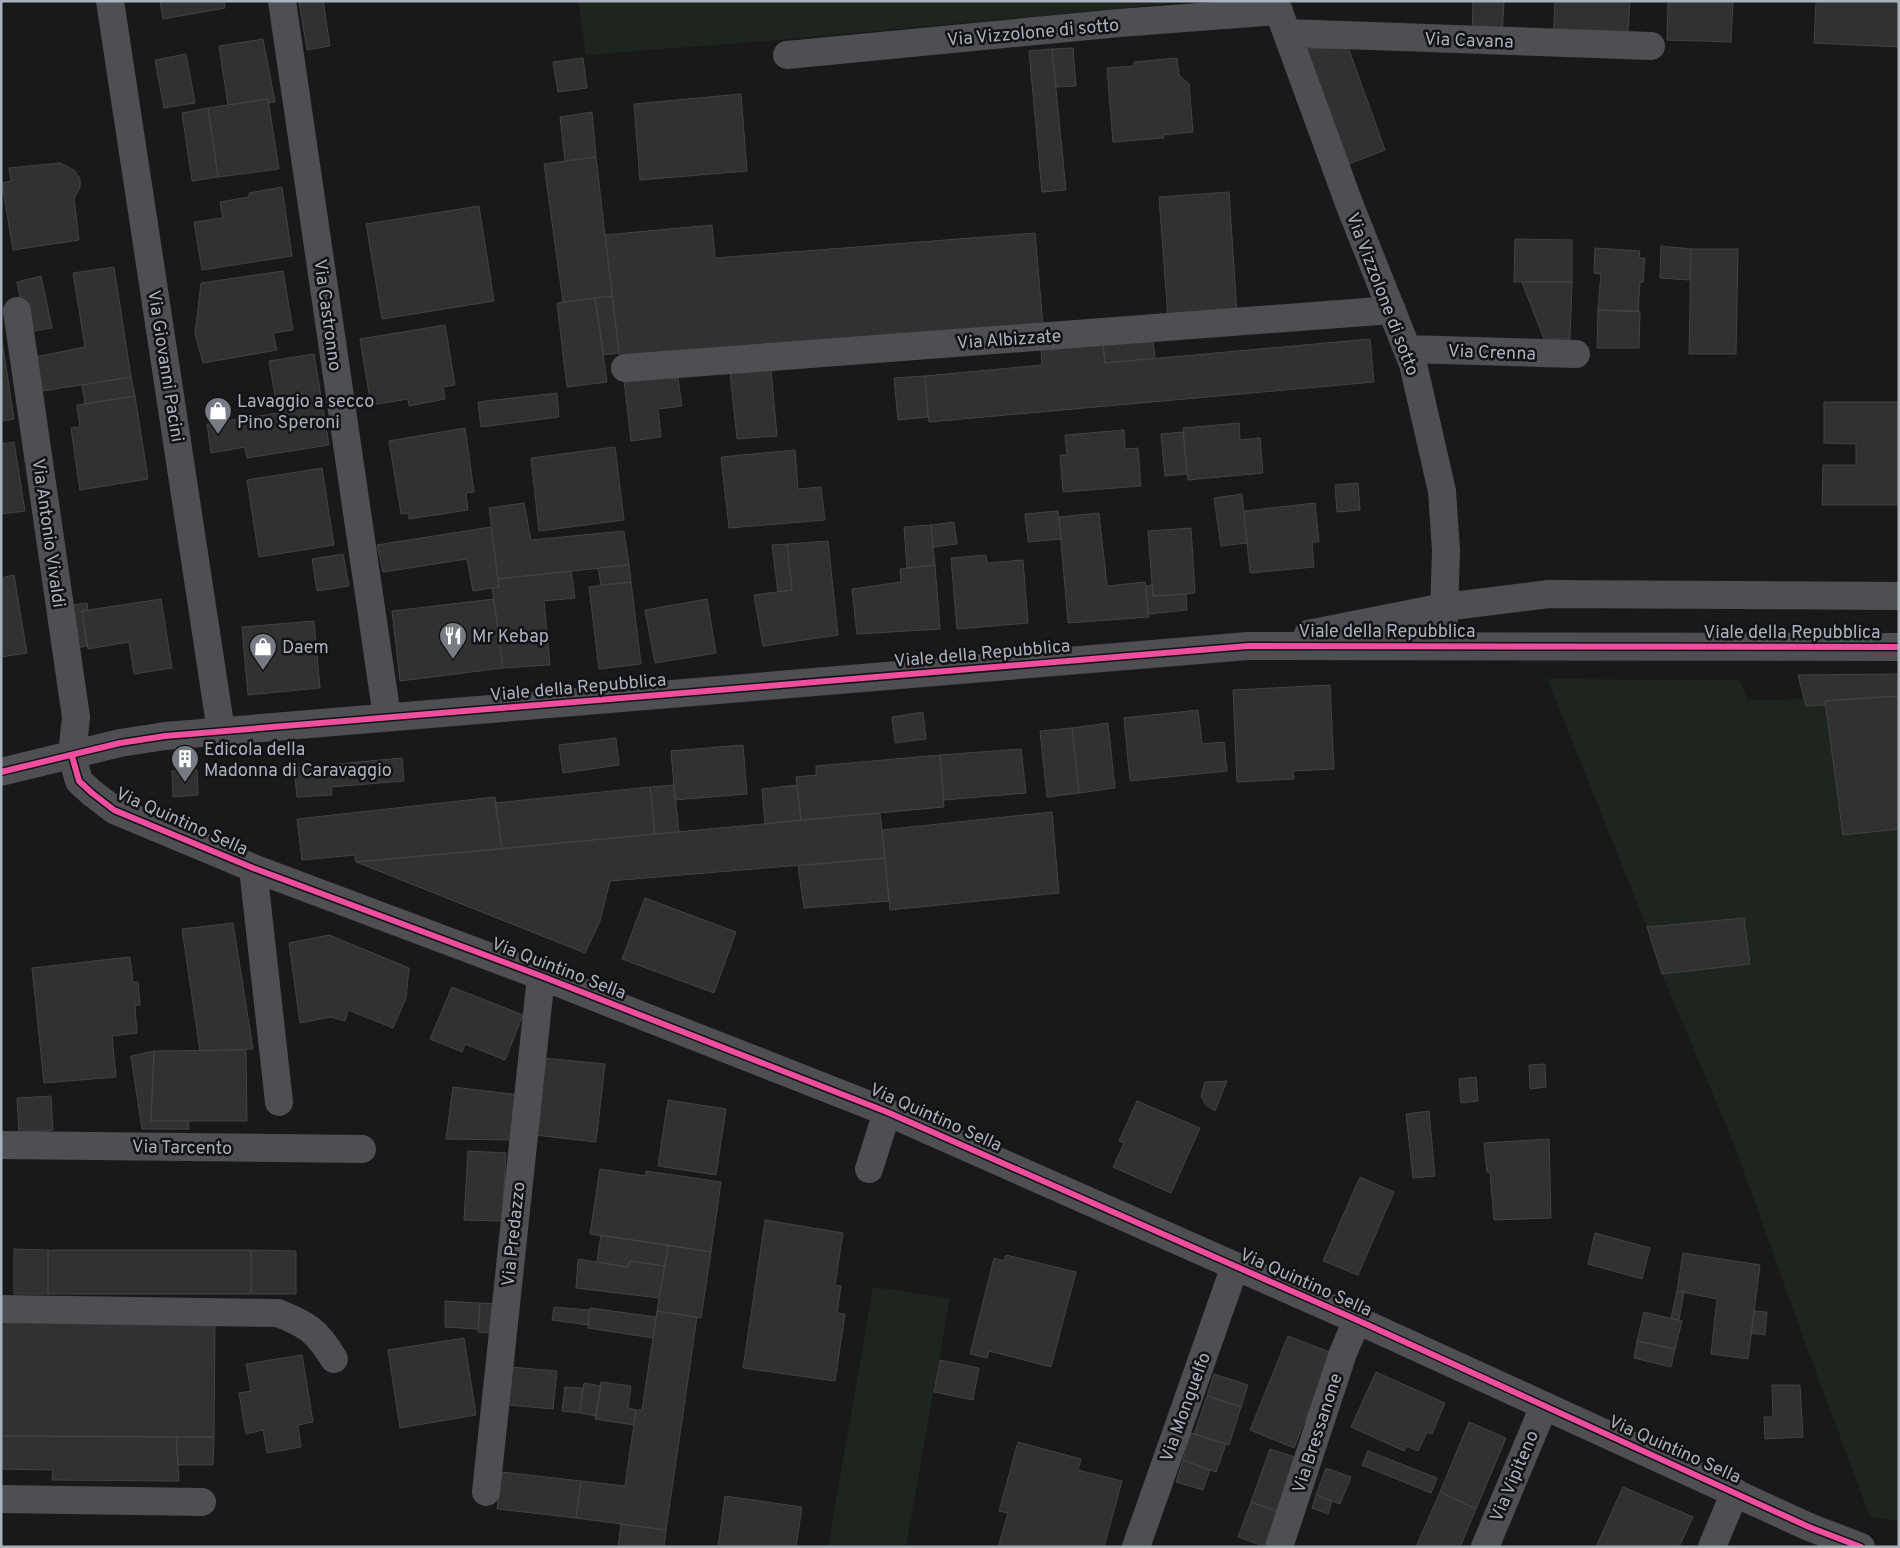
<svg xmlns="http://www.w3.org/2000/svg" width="1900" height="1548" viewBox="0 0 1900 1548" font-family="Overpass,sans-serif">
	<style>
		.green { fill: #1d251e }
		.building { fill: #313132; stroke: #424346 }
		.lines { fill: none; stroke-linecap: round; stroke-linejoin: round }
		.minor { stroke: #4d4f53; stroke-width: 28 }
		.cycleway-casing { stroke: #131316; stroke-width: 9 }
		.cycleway { stroke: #ef4d9e; stroke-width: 6 }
		.labels { text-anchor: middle; stroke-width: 5; stroke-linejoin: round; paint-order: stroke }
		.street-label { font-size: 18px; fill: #aab0bc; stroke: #131316 }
		.poi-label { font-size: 18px; fill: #aab0bc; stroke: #131316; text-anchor: start }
	</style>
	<rect width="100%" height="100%" fill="#19191a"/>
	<path class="green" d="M578,1H1198L779,40L586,55Z
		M1547,679L1739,680L1748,700L1804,699L1806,706L1825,705L1843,835L1899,829V1521L1870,1517L1803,1337L1734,1144L1662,974L1750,964L1647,927Z
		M873,1287L950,1298L906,1547H828Z"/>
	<path class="building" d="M160,1H224L225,8L163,19Z
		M299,1H323L330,46L307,50Z
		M1473,1H1504L1502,38L1472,36Z
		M1555,1H1630L1627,44L1553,40Z
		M1668,1H1733L1731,42L1667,40Z
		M1816,1H1899V47L1814,43Z
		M263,39L275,102L269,103L268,99L228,105L219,46Z
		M1348,47L1385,150L1349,164L1307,49Z
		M1073,48L1076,86L1056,87L1052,49Z
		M1052,49L1066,190L1042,192L1029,51Z
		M186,54L195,103L164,108L155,60Z
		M583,58L587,88L558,92L553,62Z
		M1177,58L1179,75L1189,84L1193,132L1163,135L1164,138L1113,142L1107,68L1134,66V62Z
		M741,94L747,171L640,180L634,104Z
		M268,99L279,169L218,177L208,108Z
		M208,108L218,177L192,181L182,113Z
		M592,112L596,157L565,161L560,117Z
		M596,157L612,296L563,302L544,164Z
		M60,163L74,170L80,179V188L74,198L79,240L13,250L2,183L11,181L9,168Z
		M282,187L292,256L202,270L194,222L223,218L220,202L249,197V193Z
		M1229,192L1237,313L1168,318L1159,197Z
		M479,206L494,301L382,319L366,224Z
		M712,225L715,258L1035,233L1043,325L620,359L605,235Z
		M1515,239L1572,240V282H1514Z
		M1661,246L1691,249L1690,280L1660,278Z
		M1595,248L1640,251L1639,258H1645L1643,282H1640L1638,312L1598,310L1601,274L1594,273Z
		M1691,249H1738L1736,354H1689Z
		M114,267L131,377L36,392L30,358L85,347L73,273Z
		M283,271L293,330L273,333L277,350L203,363L195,334L201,283Z
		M41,276L52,328L27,332L17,282Z
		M1522,282H1572L1570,339H1544Z
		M612,296L619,353L604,355L595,298Z
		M595,298L607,382L567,387L557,303Z
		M1598,310L1640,311L1639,348H1597Z
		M445,325L455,385L443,387L445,399L409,406L408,399L371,405L360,339Z
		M1,334L14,419L1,421Z
		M1153,339L1155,358L1105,363L1103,345Z
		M1370,339L1374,382L929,422L925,376L1042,365L1041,350L1103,345L1105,363Z
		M314,354L329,445L247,458L245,447L211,453L207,424L278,413L269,361Z
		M771,370L777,436L737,439L730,373Z
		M677,372L682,406L658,409L661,437L631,441L624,380Z
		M925,376L928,417L898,420L894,378Z
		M131,377L135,396L85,404L82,385Z
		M557,393L559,417L481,427L478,402Z
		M135,396L148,479L80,490L71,428L80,427L77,405Z
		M1824,402H1899V505H1822L1823,465H1856V444L1824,443Z
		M1239,423L1240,440L1260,438L1263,473L1188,480L1183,428Z
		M465,428L474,492L466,493L468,510L409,519V513L401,514L389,441Z
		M1124,430L1125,449L1138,448L1141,486L1063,492L1060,455H1067L1065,435Z
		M1183,432L1187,474L1165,476L1161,434Z
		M14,442L25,511L1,514V444Z
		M615,447L624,520L539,531L531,458Z
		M795,450L798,489L821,487L825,520L729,528L721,457Z
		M322,468L334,545L259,557L247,480Z
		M1358,483L1360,510L1337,512L1335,485Z
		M1242,494L1247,543L1221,546L1214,498Z
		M524,503L531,540L624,531L629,565L498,579L489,508Z
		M1315,503L1319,542H1312L1314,567L1250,573L1244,511Z
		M1058,511L1061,539L1028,542L1025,514Z
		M1099,513L1107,586L1145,582L1149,617L1068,623L1059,517Z
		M954,522L957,544L933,547L931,525Z
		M931,525L935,565L907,568L904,527Z
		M491,527L499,587L473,591L467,559L383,572L377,545Z
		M1191,528L1195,593L1153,596L1148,531Z
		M828,541L838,635L763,646L754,595L792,590L787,544Z
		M787,544L792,590L778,592L772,545Z
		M343,554L349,586L317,591L312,559Z
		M986,555L987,563L1023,560L1028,623L957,629L951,558Z
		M629,565L631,582L601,585L598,568Z
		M935,565L940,629L857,634L852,589L901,582L900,569Z
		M571,571L575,598L544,601L550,665L503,668L492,588L499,587L498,579Z
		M14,575L27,653L1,657V578Z
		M631,582L641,664L599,669L589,587Z
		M1152,585L1153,596L1186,594L1187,610L1148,614L1146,586Z
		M161,599L172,668L134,674L129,642L88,649L82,611Z
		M494,599L503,668L400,681L392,611Z
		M707,599L716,653L655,663L645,610Z
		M87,603L88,610L82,611L87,646L72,649L65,606Z
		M314,621L320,688L248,695L242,627Z
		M1899,674V696L1825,701V705L1806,706L1798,675Z
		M1330,685L1334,769L1293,771L1294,779L1237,782L1233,690Z
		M1899,696V829L1843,835L1825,701Z
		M1198,710L1202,744L1224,742L1227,771L1130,781L1124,718Z
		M923,712L926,739L895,743L892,717Z
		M1108,723L1115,788L1079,793L1072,728Z
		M1072,728L1079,793L1047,797L1040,731Z
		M616,738L619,765L563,773L559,745Z
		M743,745L747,794L675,800L671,751Z
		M1021,749L1026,793L944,800L940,755Z
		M940,755L944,807L801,820L796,777L816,775V766Z
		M402,758L404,781L331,787L332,795L297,797L294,768Z
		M197,770L198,795L173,797L172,771Z
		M674,785L679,832L655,834L650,787Z
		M797,785L801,820L765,824L762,789Z
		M650,787L655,834L502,849L495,803Z
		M495,797L502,849L356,862L355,855L302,860L297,819Z
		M1052,812L1059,893L890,910L882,830Z
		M880,813L885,858L610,881L600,921L585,953L356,862Z
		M885,858L889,901L804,908L798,866Z
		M645,898L736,932L714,993L622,959Z
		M1744,918L1750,964L1662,974L1647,927Z
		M233,923L253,1049L200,1051L182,929Z
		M329,935L409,968L406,998L393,1028L348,1010L345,1021L331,1017L300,1023L289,943Z
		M130,957L133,982H138L140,1005H135L137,1033L112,1036L116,1077L44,1083L32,968Z
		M452,987L523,1015L505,1060L465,1044L462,1052L430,1039Z
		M246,1050L247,1121H151L154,1051Z
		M154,1051L151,1121H188L189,1129H142L131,1056Z
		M543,1058L605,1064L596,1142L535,1135Z
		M1545,1064L1546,1087L1530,1089L1529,1065Z
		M1476,1077L1478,1101L1461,1103L1459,1079Z
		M1227,1081L1215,1111L1206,1105L1201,1096L1205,1082Z
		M453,1087L520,1095L515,1140L446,1139Z
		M51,1096L53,1130L19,1133L17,1098Z
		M668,1100L726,1109L716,1175L658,1166Z
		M1137,1101L1200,1128L1171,1193L1113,1167L1124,1143L1119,1141Z
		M1429,1111L1435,1176L1413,1178L1406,1114Z
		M1549,1139L1551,1218L1494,1220L1490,1172H1487L1484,1143Z
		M468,1151L506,1153L502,1221L464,1220Z
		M600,1169L646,1176V1171L721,1182L711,1252L590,1234Z
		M1360,1177L1394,1192L1358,1275L1323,1261Z
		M765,1220L843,1233L835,1285L841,1286L837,1313L845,1314L835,1381L743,1368Z
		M1595,1233L1650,1248L1642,1279L1588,1264Z
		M601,1235L668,1245L665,1266L630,1261L628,1267L597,1262Z
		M668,1245L711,1252L701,1318L657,1311Z
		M14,1249L48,1250V1294H14Z
		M48,1250H251V1294H48Z
		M251,1250L296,1251V1294H251Z
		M1683,1253L1760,1265L1748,1359L1711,1354L1717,1299L1677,1291Z
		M1006,1255L1076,1272L1051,1367L989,1351L987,1358L970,1354L994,1258L1004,1261Z
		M578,1259L628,1267L630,1261L665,1266L659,1298L576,1288Z
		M1677,1291L1684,1292L1679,1320L1671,1318Z
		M445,1301L480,1303L478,1329L445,1327Z
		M480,1303L496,1304L494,1333L478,1332Z
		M554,1307L590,1310L588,1325L552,1320Z
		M590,1308L656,1317L653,1338L588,1328Z
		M657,1311L697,1317L666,1530L576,1518L581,1481L625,1486L636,1410H642Z
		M1754,1311L1767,1312L1765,1335L1751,1333Z
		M1644,1312L1682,1321L1675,1349L1637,1341Z
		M1,1319H215L214,1437L1,1436Z
		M1288,1336L1332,1353L1294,1448L1250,1430Z
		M464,1338L476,1415L400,1428L388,1350Z
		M1637,1341L1675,1349L1671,1367L1634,1358Z
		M302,1355L313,1422L298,1425L301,1447L267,1453L263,1430L246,1434L239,1393L251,1391L246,1364Z
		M940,1360L979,1368L973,1400L934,1392Z
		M510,1367L557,1371L553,1409L507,1405Z
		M1376,1372L1445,1403L1432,1434L1427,1432L1418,1451L1406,1446L1404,1451L1351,1427Z
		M1214,1374L1248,1385L1241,1407L1207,1396Z
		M601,1382L631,1386L628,1408L636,1410L634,1425L595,1419Z
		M584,1383L601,1386L596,1416L580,1413Z
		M1772,1385H1800L1803,1437L1765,1439L1764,1417H1773Z
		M565,1387L583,1388L580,1413L562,1411Z
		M1207,1396L1241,1407L1229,1445L1194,1434Z
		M1469,1422L1506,1438L1476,1509L1440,1492Z
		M1191,1433L1226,1444L1216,1472L1183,1460Z
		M1,1436L176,1437L179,1481L52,1480L53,1470L1,1469Z
		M176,1437H214L213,1465H178Z
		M1018,1442L1081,1459L1078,1470L1122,1481L1104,1547H998L1008,1513L999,1511Z
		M1270,1449L1301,1459L1282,1513L1251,1502Z
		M1368,1451L1437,1478L1431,1493L1362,1465Z
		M1183,1460L1210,1470L1203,1490L1176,1482Z
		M1326,1468L1351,1477L1340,1504L1316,1495Z
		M502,1472L581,1481L576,1518L497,1509Z
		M1623,1487L1693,1517L1679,1547H1596Z
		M1440,1492L1476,1509L1460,1547H1416Z
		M1316,1495L1332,1501L1328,1514L1312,1508Z
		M725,1496L802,1507L796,1547H718Z
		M1251,1502L1278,1512L1266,1547L1238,1537Z
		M621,1524L666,1530L664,1547H618Z"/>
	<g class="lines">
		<path class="minor" d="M110,1L221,731
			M282,1L387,717
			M1275,1L1350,206L1413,364L1442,491L1446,550L1443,646
			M1287,33L1651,46
			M787,55L1119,23L1279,11
			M17,311L76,717L72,756L79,781L92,793L114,810L253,868L541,976L887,1112L1357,1320L1809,1527L1861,1547
			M1407,349L1576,354
			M625,368L1392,310
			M1308,634L1444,607L1549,594L1899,596
			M1,772L120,743L165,736L1248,646L1899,647
			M253,868L279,1102
			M1,1145L362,1149
			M869,1169L887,1112
			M1,1309L278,1313C308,1325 317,1331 334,1359
			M486,1492L541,976
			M1,1499L202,1502
			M1136,1547L1235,1266
			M1279,1547L1343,1353L1357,1320
			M1485,1547L1544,1406
			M1712,1547L1735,1492"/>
		<defs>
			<path id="cycleway" d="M72,756L79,781L92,793L114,810L253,868L541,976L887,1112L1357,1320L1809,1527L1861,1547
				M1,772L120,743L165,736L1248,646L1899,647"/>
		</defs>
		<use href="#cycleway" class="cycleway-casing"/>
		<use href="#cycleway" class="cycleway"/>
	</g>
	<defs>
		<symbol id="shop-pin" viewBox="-11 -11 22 30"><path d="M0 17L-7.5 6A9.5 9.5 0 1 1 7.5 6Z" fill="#777b83" stroke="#131316"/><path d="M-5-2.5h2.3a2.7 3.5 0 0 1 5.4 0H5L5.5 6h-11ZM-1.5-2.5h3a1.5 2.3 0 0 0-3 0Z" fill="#fff"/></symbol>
		<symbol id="restaurant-pin" viewBox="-11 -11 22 30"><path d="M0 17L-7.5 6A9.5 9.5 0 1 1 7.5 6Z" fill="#777b83" stroke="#131316"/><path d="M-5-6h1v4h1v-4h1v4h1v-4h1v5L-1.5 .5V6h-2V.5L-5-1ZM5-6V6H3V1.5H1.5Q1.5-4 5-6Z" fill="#fff"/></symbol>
		<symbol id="building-pin" viewBox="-11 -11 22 30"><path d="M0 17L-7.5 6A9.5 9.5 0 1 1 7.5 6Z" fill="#777b83" stroke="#131316"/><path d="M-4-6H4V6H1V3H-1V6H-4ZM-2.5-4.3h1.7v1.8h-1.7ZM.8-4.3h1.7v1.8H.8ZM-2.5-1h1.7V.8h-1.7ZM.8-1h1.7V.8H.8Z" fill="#fff"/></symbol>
	</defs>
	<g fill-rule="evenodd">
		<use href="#shop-pin" x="202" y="395" width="32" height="43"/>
		<use href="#restaurant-pin" x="437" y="620" width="32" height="43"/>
		<use href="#shop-pin" x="247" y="631" width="32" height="43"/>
		<use href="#building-pin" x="169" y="743" width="32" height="43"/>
	</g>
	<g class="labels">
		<g class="street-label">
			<text transform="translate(1033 32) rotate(-5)" y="6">Via Vizzolone di sotto</text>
			<text transform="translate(1469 40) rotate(2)" y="6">Via Cavana</text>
			<text transform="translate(1383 294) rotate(69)" y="6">Via Vizzolone di sotto</text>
			<text transform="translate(328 315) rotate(82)" y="6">Via Castronno</text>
			<text transform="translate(1009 339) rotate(-4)" y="6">Via Albizzate</text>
			<text transform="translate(1492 352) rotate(2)" y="6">Via Crenna</text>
			<text transform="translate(166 366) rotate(81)" y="6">Via Giovanni Pacini</text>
			<text transform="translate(49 533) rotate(82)" y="6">Via Antonio Vivaldi</text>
			<text x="1387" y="637">Viale della Repubblica</text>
			<text x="1792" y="638">Viale della Repubblica</text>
			<text transform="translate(982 653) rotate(-5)" y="6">Viale della Repubblica</text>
			<text transform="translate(578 687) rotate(-5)" y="6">Viale della Repubblica</text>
			<text transform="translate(182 821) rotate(24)" y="6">Via Quintino Sella</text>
			<text transform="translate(559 968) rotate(21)" y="6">Via Quintino Sella</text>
			<text transform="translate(936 1117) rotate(24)" y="6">Via Quintino Sella</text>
			<text transform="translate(182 1147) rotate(1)" y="6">Via Tarcento</text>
			<text transform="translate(513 1234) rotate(-84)" y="6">Via Predazzo</text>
			<text transform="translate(1306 1282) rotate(24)" y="6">Via Quintino Sella</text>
			<text transform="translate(1185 1407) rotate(-70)" y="6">Via Monguelfo</text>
			<text transform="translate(1317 1433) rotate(-72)" y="6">Via Bressanone</text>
			<text transform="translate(1675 1449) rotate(24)" y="6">Via Quintino Sella</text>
			<text transform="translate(1514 1476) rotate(-67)" y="6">Via Vipiteno</text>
		</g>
		<g class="poi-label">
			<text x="237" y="407">Lavaggio a secco<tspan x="237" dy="21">Pino Speroni</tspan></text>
			<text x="472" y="642">Mr Kebap</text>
			<text x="282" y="653">Daem</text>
			<text x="204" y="755">Edicola della<tspan x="204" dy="21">Madonna di Caravaggio</tspan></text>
		</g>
	</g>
	<rect width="1900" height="1548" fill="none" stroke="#aab0bc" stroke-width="5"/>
</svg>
